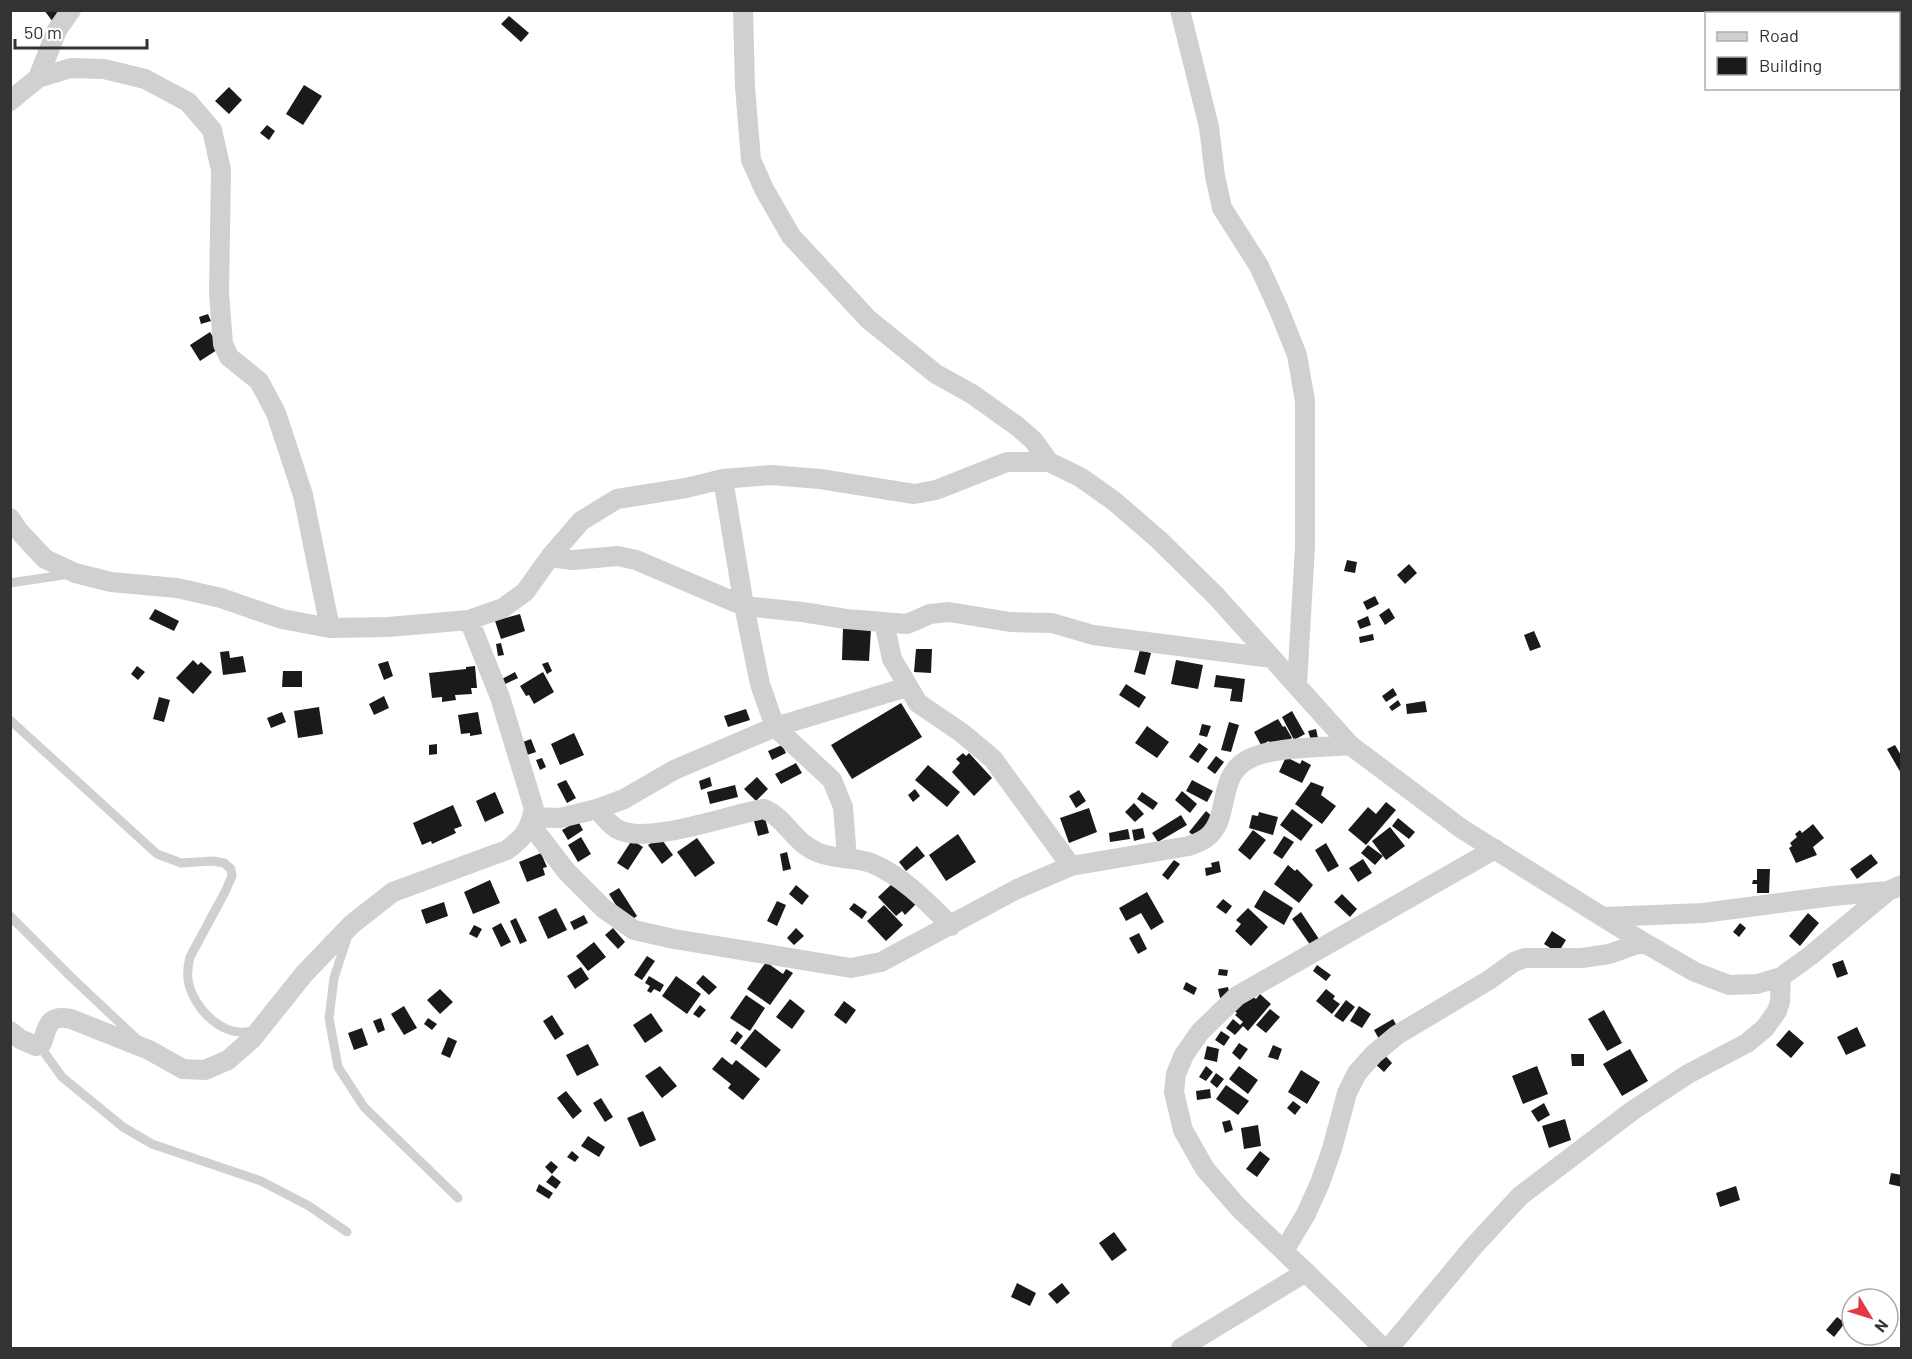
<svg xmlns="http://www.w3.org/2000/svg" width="1912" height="1359" viewBox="0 0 1912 1359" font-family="Barlow,sans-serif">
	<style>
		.building { fill: #1a1a1a }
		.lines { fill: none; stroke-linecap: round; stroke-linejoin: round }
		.service { stroke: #d0d0d0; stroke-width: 9 }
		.minor { stroke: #d0d0d0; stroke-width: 20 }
	</style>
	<rect width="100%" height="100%" fill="#fff"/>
	<path class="building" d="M44,10H60L53,22Z
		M509,16L529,33L521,42L501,24Z
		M304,85L322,96L303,125L286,114Z
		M229,87L242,100L229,114L215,101Z
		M267,125L275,131L269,140L260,133Z
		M208,314L211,321L201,324L199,317Z
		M210,332L220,348L200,361L190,345Z
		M1347,560L1357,562L1355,573L1344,571Z
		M1409,564L1417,573L1405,584L1397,575Z
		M1375,596L1379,604L1367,610L1363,602Z
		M1389,608L1395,618L1385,625L1379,615Z
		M155,609L179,621L174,631L149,619Z
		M520,614L525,631L501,639L495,621Z
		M1368,616L1371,625L1360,629L1357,621Z
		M843,627L871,629L869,661L842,660Z
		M1534,631L1541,647L1530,651L1524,635Z
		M1373,634L1374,640L1360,643L1359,637Z
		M501,643L504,655L498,656L496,644Z
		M916,649H932L931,673L914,672Z
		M1140,650L1151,653L1145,675L1134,672Z
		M229,651L230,658L243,656L246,672L223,675L220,652Z
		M193,660L198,665L201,662L212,672L193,694L176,678Z
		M1176,660L1203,665L1198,689L1171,684Z
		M388,661L393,676L384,680L378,664Z
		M548,662L552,671L547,674L542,664Z
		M137,666L145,672L138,680L131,674Z
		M475,666L477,688H471L472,694L455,695L456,700L442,702V697L432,698L429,673L466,669V667Z
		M283,671H302V687H282Z
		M515,672L518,678L503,685L500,680Z
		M543,672L554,692L534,704L529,695L526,696L520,686Z
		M1216,675L1245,679L1242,702L1230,701L1232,689L1214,687Z
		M1126,684L1146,697L1139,708L1119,695Z
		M1393,688L1397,695L1386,702L1382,696Z
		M384,696L389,708L374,715L369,704Z
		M159,697L170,700L164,722L153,719Z
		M1398,700L1401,705L1392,711L1389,707Z
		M1425,701L1427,712L1407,714L1406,704Z
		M901,703L922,737L852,779L831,745Z
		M319,707L323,734L298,738L294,711Z
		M746,709L750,720L728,727L724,716Z
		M1292,711L1305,734L1294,740L1282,717Z
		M282,712L286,722L271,728L267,718Z
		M478,712L482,734L470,736V733L461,734L458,715Z
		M1278,719L1283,727L1285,726L1292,738L1273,749L1269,741L1261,745L1254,732Z
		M1229,722L1239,725L1231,752L1221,750Z
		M1202,724L1211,726L1207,737L1199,735Z
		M1147,726L1169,742L1157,758L1135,743Z
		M1316,729L1318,738L1311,740L1308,731Z
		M574,733L584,755L560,765L551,744Z
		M531,739L536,752L527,755L523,742Z
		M1199,743L1208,749L1198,763L1189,757Z
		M437,744V754L429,755V745Z
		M782,745L786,753L772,760L768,751Z
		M1895,745L1902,757V775L1887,749Z
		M963,753L966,756L969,753L992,778L974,796L952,772L960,763L956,759Z
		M1216,756L1224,762L1215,774L1207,768Z
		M1286,757L1300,764L1302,760L1311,765L1302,783L1279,772Z
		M542,758L546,767L540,770L536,760Z
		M796,763L802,773L781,784L775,774Z
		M928,765L960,792L947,807L915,780Z
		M710,777L712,786L701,790L699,781Z
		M757,777L768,789L756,801L744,789Z
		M566,780L576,798L567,803L557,784Z
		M1192,780L1213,791L1207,802L1186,791Z
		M1311,782L1324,787L1321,795L1336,806L1322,824L1295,804Z
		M735,785L738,797L710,804L707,792Z
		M915,789L920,796L913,802L908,795Z
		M1079,790L1086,801L1076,808L1069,796Z
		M1182,791L1197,804L1190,813L1175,800Z
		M495,792L504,813L485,822L476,801Z
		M1142,792L1158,803L1153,810L1137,799Z
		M1386,802L1396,810L1366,845L1348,830L1368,807L1376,814Z
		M1134,803L1144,814L1135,822L1125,812Z
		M453,805L462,826L454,829L456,833L432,844L431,841L422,845L413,823Z
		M1089,808L1097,832L1069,843L1060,818Z
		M1292,809L1313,825L1301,841L1280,825Z
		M1206,811L1213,817L1196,838L1189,832Z
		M1259,812L1278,817L1273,835L1249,828L1252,815L1258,816Z
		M1181,815L1187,825L1158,842L1152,833Z
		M765,818L769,833L758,836L754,821Z
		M1398,818L1415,832L1409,839L1392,826Z
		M578,821L583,830L568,840L562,830Z
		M1813,824L1824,838L1813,847L1817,855L1796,863L1789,848L1792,846L1790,843L1797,837L1795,834L1800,830L1802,833Z
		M1390,827L1405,846L1386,860L1372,841Z
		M1143,828L1145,838L1134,841L1132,830Z
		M1128,829L1130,839L1110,842L1109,833Z
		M1253,830L1266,840L1250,860L1238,850Z
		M958,834L976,862L946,881L929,855Z
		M1284,836L1294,842L1282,859L1273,853Z
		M581,837L591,854L578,862L568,845Z
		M660,837L673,855L662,864L648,845Z
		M697,838L715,863L695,877L677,852Z
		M632,840L643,847L628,870L617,863Z
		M1326,843L1339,866L1328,872L1315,850Z
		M1368,845L1383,856L1375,865L1361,853Z
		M917,846L925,856L906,871L899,862Z
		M787,852L791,869L783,871L780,854Z
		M541,853L547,867L543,868L545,875L527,882L519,862Z
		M1871,854L1878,863L1857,879L1850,869Z
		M1363,859L1372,873L1358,882L1349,868Z
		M1174,860L1180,864L1168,880L1162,875Z
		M1219,861L1221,872L1206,876L1205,868L1212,867L1211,863Z
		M1288,865L1295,871L1297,869L1313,885L1299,903L1274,884Z
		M1757,869H1770L1769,893H1757V884H1752L1753,880H1757Z
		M490,880L500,903L473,914L464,892Z
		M895,881L916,904L905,915L902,911L896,916L878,897Z
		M796,885L809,896L802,905L789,894Z
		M619,888L637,916L627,923L609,894Z
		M1264,890L1293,908L1284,925L1254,907Z
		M1147,892L1164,922L1151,930L1141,913L1126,921L1119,908Z
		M1342,894L1357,909L1350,917L1334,902Z
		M1223,899L1232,906L1226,914L1216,907Z
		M777,901L786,905L777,926L767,921Z
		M444,902L448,916L426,924L421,910Z
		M854,903L867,912L862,919L849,909Z
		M884,905L903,925L886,941L867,921Z
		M556,908L567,930L548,939L538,917Z
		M1248,908L1268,927L1251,946L1235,931L1241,924L1236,920Z
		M1301,912L1319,939L1311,946L1292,919Z
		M1808,913L1819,923L1800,946L1789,936Z
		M584,915L588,923L574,930L570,922Z
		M516,918L527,941L520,944L510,921Z
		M501,923L511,942L501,947L492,928Z
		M1740,923L1746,928L1739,937L1733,932Z
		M474,925L482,929L477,938L469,934Z
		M613,928L625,942L618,949L605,935Z
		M796,928L804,936L794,945L787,938Z
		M1552,931L1566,940L1558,953L1544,944Z
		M1139,933L1147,949L1138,954L1129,938Z
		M594,942L606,957L588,971L576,956Z
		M647,956L655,961L642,980L634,975Z
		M1843,960L1848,974L1837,978L1832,964Z
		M766,962L783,974L786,969L793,973L770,1005L747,989Z
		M1317,965L1331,975L1326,981L1313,971Z
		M581,967L589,979L575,989L567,976Z
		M1219,969L1228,970L1227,976L1218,975Z
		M703,975L717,987L709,995L696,983Z
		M649,976L664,985L660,992L654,989L651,993L647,991L650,986L645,983Z
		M676,976L701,994L687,1014L662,996Z
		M1186,982L1197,988L1194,995L1183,989Z
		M1228,987L1230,996L1220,998L1218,989Z
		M440,989L453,1002L440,1014L427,1000Z
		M1326,989L1335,996L1333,999L1340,1004L1332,1014L1316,1001Z
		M1249,993L1256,999L1260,994L1271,1004L1248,1031L1243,1026L1235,1035L1226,1028L1233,1019L1240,1025L1243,1022L1235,1015L1237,1013L1234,1010Z
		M746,995L765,1008L750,1031L730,1018Z
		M790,999L805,1011L792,1029L776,1017Z
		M1346,1000L1355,1007L1343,1022L1334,1016Z
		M844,1001L856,1010L846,1024L834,1015Z
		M700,1005L706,1010L699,1018L693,1014Z
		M404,1006L417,1028L404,1035L391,1014Z
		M1359,1006L1371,1014L1362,1028L1350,1021Z
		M1270,1009L1280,1017L1266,1033L1256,1025Z
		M1604,1010L1622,1043L1607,1051L1588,1019Z
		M651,1013L663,1031L645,1043L633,1025Z
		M552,1015L564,1034L555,1040L543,1021Z
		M381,1018L385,1030L378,1033L373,1021Z
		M428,1018L437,1024L432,1030L424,1024Z
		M1393,1019L1398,1028L1379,1039L1374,1030Z
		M1857,1027L1866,1046L1846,1055L1837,1037Z
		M362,1028L368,1045L354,1050L348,1033Z
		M755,1029L781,1050L766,1068L740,1048Z
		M1789,1030L1804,1043L1791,1058L1776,1045Z
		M737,1031L743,1036L736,1045L730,1041Z
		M1221,1031L1230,1037L1224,1046L1215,1040Z
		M448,1037L457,1041L450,1058L441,1054Z
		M1239,1043L1248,1049L1240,1060L1232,1053Z
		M588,1044L599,1065L577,1076L566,1055Z
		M1273,1045L1282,1049L1278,1060L1268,1057Z
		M1207,1046L1219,1049L1217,1062L1204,1059Z
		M1630,1049L1648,1081L1622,1096L1603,1064Z
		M1383,1053L1392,1063L1384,1072L1374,1063Z
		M1571,1054H1584V1066H1572Z
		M722,1057L732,1065L736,1060L760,1079L743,1100L728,1088L731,1084L712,1069Z
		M660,1066L677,1086L662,1098L645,1076Z
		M1206,1066L1213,1072L1206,1081L1199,1077Z
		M1239,1066L1258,1080L1248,1094L1229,1079Z
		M1537,1066L1548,1094L1523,1104L1512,1076Z
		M1301,1070L1320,1082L1307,1104L1288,1092Z
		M1216,1073L1224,1079L1217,1088L1210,1082Z
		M1226,1085L1249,1101L1238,1115L1216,1099Z
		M1210,1089L1211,1098L1197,1100L1196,1091Z
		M566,1091L582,1111L573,1119L557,1098Z
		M601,1098L613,1117L605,1122L593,1103Z
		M1293,1101L1301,1107L1295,1115L1287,1108Z
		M1544,1103L1550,1115L1538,1122L1531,1111Z
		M643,1111L656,1140L640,1147L627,1118Z
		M1565,1119L1571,1140L1549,1148L1542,1126Z
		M1230,1120L1233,1130L1225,1133L1222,1122Z
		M1258,1125L1261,1146L1244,1149L1241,1128Z
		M588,1136L605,1147L599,1157L581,1146Z
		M572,1151L579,1157L575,1162L567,1157Z
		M1260,1151L1270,1159L1257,1177L1246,1169Z
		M551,1161L558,1167L552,1174L545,1167Z
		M1891,1173L1902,1175V1187L1889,1184Z
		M552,1175L561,1182L556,1189L546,1182Z
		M539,1184L553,1193L549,1199L536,1191Z
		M1736,1186L1740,1200L1720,1207L1716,1193Z
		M1114,1232L1127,1250L1112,1261L1099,1243Z
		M1017,1283L1036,1293L1030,1306L1011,1297Z
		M1062,1283L1070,1293L1057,1304L1048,1294Z
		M1837,1317L1845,1323L1834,1337L1826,1330Z"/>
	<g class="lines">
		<path class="service" d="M10,583L70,574
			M10,720L157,854L181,863L213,861L224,863L231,869L232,876L225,892L190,957C188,965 187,972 188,980C193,1009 225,1041 255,1030
			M10,916L70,976L138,1040
			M348,935L334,978L329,1018L338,1067L364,1107L458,1198
			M39,1045L62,1077L123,1127L152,1144L261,1181L309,1206L347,1232"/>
		<path class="minor" d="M743,10L745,87L751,160L764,189L791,236L868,319L936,374L972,394L1017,426L1033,440L1049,462
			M1180,10L1209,127L1215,176L1222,208L1259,266L1279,310L1297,355L1305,401V546L1297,685
			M38,78L57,30L71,10
			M10,101L38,78L71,68L104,69L145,79L188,102L212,130L221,170L219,293L223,344L229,357L259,381L276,413L303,495L330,628
			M723,479L744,606L760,684L775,727L832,780L843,807L847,858
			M10,518L18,530L45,559L75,573L111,582L177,588L221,598L282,619L330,628L388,627L469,620L503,608L525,592L550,557L581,521L617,499L686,488L723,479L771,475L820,479L914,494L936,490L1007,462H1049L1080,477L1114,501L1159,540L1216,596L1350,745L1462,829L1643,942L1695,972L1729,985L1757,984L1781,977L1810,956L1888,891L1902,885
			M550,557L573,560L618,556L636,560L744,606L802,612L846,619L907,624L930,614L949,612L1010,622L1052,623L1093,635L1272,658
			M884,622L892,659L918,703L962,733L993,759L1071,866
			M597,809C603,816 609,824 617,829C647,846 730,814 764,809C786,818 793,842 817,852C834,860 855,857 871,863C903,876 928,903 951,926
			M532,817L560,818L597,809L624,799L674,770L775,727L907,687
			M530,824L567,872L603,908L634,930L674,939L851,968L881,962L1017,889L1071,866L1189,846C1194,844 1201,842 1206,838C1232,819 1215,776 1249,759C1273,746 1322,748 1350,745
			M1605,917L1703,913L1833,896L1888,891
			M10,1031L20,1039L36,1046L42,1043C48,1026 48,1014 71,1019L149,1050L183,1069L205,1070L228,1060L252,1039L304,974L352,924L393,892L507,850C524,837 529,831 534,809L500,697L469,620
			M1284,1251L1306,1214L1320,1183L1332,1149L1347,1093L1357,1073L1374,1054L1397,1035L1489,980L1514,962L1525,958H1582L1609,954L1643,942
			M1181,1348L1306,1272
			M1383,1348L1348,1313L1238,1207L1205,1169L1183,1130L1174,1092L1176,1074L1184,1055L1200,1032L1237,996L1495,849
			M1389,1348L1473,1247L1520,1196L1632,1111L1688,1074L1747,1043L1765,1028L1777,1011L1780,1002L1781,977"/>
	</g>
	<rect width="1912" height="1359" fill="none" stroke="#333333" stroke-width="24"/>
	<rect x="1705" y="12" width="195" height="78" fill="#ffffff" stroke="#adadad" stroke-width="1.5"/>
	<rect x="1717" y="32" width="30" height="9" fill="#d0d0d0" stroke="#adadad" stroke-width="1.5"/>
	<text x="1759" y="42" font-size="18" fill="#333333">Road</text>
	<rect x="1717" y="57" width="30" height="18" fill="#1a1a1a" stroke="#adadad" stroke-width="1.5"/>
	<text x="1759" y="72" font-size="18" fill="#333333">Building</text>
	<g transform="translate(1870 1317) rotate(128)"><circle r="28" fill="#ffffff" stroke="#adadad" stroke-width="1.5"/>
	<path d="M0-4.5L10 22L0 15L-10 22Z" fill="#e63946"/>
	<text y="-9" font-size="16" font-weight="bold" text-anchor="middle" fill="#333333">N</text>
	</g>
	<path d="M15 39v9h132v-9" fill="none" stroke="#333333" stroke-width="3"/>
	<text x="24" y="39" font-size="18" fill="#333333" stroke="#ffffff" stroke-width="4.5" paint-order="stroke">50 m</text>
</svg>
